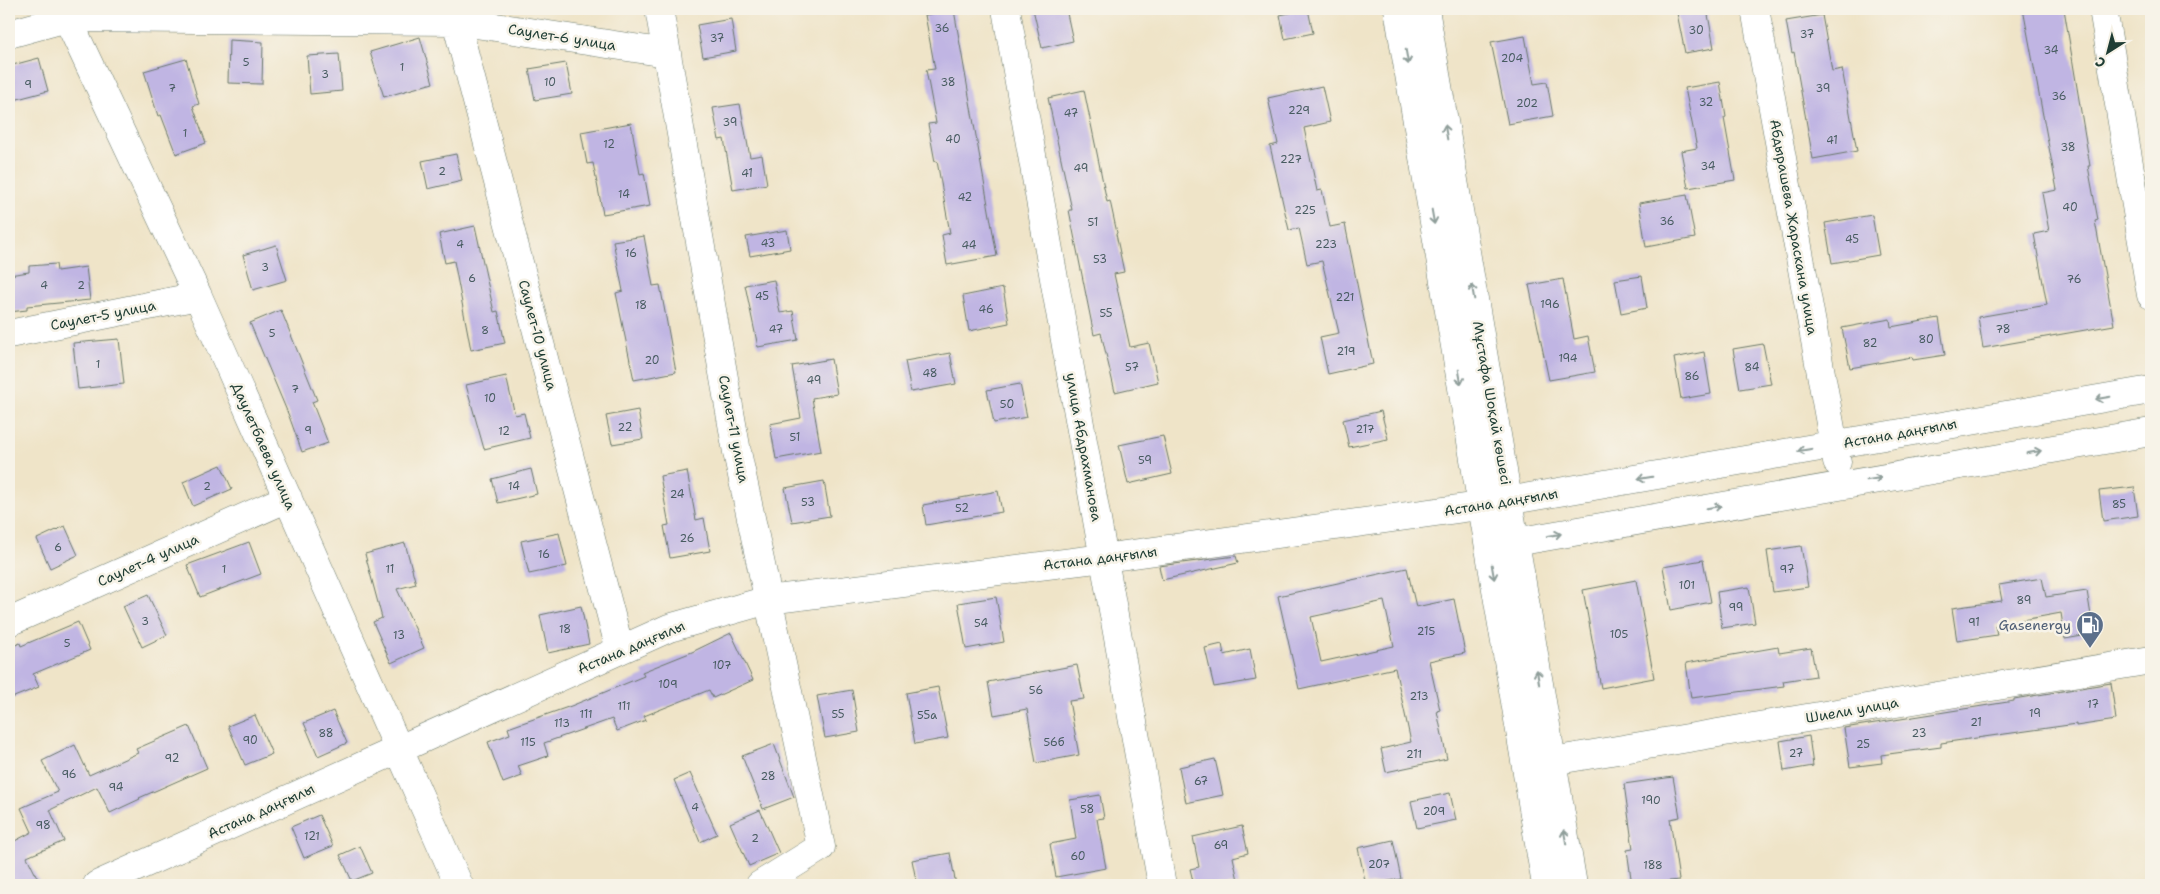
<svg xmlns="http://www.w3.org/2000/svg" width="2160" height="894" viewBox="0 0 2160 894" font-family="'Shantell Sans',sans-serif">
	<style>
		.building { fill: #c0b5e3; fill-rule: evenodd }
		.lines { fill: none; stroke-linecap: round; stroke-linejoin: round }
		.minor-casing { stroke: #687768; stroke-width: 29 }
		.minor { stroke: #fff; stroke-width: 28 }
		.oneway { stroke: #8f9e9a }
		.labels { text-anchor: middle; stroke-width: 5; stroke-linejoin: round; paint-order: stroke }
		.number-label { font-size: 11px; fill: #475b60 }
		.street-label { font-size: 14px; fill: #1f3d34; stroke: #f7f3e8 }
		.service-label { font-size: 14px; fill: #4e5e75; stroke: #f7f3e8; text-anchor: end }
	</style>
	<rect width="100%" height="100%" fill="#f7f3e8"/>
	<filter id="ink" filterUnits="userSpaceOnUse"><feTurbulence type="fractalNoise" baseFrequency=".02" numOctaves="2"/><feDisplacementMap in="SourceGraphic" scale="10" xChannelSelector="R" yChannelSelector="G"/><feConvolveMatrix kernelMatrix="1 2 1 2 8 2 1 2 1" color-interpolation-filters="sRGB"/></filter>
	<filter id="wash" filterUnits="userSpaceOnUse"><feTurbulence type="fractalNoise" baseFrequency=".0096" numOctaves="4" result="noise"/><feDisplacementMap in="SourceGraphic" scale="20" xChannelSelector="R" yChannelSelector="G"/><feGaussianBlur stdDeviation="1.12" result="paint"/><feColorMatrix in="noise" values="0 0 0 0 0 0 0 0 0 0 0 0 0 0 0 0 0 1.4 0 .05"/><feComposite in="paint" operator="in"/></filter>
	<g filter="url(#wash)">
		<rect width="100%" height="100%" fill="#efe4c8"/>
		<g id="blocks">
			<path class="building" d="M1033,9H1066L1073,41L1042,48Z
				M1308,9L1313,33L1285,39L1280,15Z
				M1700,9H1707L1714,48L1685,53L1677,13Z
				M2023,9H2064L2090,166H2088L2098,220L2095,221L2114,325L1983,348L1978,317L2047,305L2034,234L2049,231L2042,193L2057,190Z
				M954,10L997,256L947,265L942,235L950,233L937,161L935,162L928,124L936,123L926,70L935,69L925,15Z
				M1822,15L1832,71L1842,69L1857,151L1813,159L1794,52L1792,53L1786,21Z
				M731,19L736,51L703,57L697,25Z
				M1525,36L1534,84L1547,82L1553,116L1508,124L1491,42Z
				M420,37L433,83L384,97L370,52Z
				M229,40L263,42L262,84L228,83Z
				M339,54L342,91L310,94L307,56Z
				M39,58L48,91L14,100L9,78V66Z
				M186,59L199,104L193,106L206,143L176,154L161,115L158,116L144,71Z
				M566,63L572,94L535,100L529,69Z
				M1720,82L1726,117L1724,118L1735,180L1688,188L1681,151L1697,148L1685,88Z
				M1322,86L1330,122L1304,128L1317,191L1322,190L1330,227L1345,224L1373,364L1328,374L1320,337L1339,333L1322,261L1307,264L1299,228L1289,230L1270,146L1278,144L1268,98Z
				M1084,90L1107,202L1110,201L1117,233L1116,234L1124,272L1114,274L1130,347L1149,343L1158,382L1115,392L1101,333L1094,335L1069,210H1072L1048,98Z
				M740,104L750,157L762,155L767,184L733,190L724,139L719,140L713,108Z
				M631,123L640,174L644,173L650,206L603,214L593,163L587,164L581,132Z
				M456,154L462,181L428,189L422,161Z
				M1687,195L1695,238L1646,247L1639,203Z
				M1872,215L1879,255L1832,263L1825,223Z
				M475,226L494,312L498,311L505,343L471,350L454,261L445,263L439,234Z
				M787,230L790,249L750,256L746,237Z
				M644,236L653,286L660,285L676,372L634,380L616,293L623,291L613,241Z
				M276,245L287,280L253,290L243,255Z
				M56,264L57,271L86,267L90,300L27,306V310L9,312V275L29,272V266Z
				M1642,276L1647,308L1621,313L1615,280Z
				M1563,279L1574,339L1588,336L1595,372L1549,380L1529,285Z
				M774,280L780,313L793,311L798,340L758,347L745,285Z
				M1003,288L1009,323L969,331L963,296Z
				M281,310L317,400L312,402L328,443L302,452L289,416L250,323Z
				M1939,318L1945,355L1913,360L1912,357L1850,368L1842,328L1890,319L1891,327Z
				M119,339L124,384L78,389L73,343Z
				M1763,344L1771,384L1740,389L1733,349Z
				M1704,352L1711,394L1681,399L1674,358Z
				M950,353L956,384L911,392L905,361Z
				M831,359L837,394L812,398L821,451L776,459L770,424L801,418L792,366Z
				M506,376L515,415L524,413L530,438L484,449L466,385Z
				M1020,384L1027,417L994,423L987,390Z
				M638,410L643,439L612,444L606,416Z
				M1381,411L1388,439L1349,447L1343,420Z
				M1163,436L1172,474L1128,484L1119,445Z
				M221,465L232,489L193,506L183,482Z
				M531,469L537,494L498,503L492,479Z
				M687,471L696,520L704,518L710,551L670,558L664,526L669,525L660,476Z
				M824,481L830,516L792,522L785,488Z
				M2134,487L2138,516L2103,521L2099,491Z
				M998,491L1002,512L926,525L923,505Z
				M65,526L78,555L50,568L37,539Z
				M559,533L567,566L529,574L521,541Z
				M249,542L261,574L200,597L187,565Z
				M405,543L416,584L397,589L424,648L391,663L373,622L382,618L365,554Z
				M1801,546L1808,587L1773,592L1767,551Z
				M1236,556L1238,563L1162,580L1159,566Z
				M1703,560L1711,602L1671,610L1663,567Z
				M1407,568L1416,607L1454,599L1465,653L1429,661L1440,710L1437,711L1447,759L1386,772L1381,749L1411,742L1395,668L1299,689L1278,596ZM1384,601L1394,646L1321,662L1311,617Z
				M2042,578L2046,597L2087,591L2094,634L2065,639L2061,613L1995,625L1997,635L1957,641L1952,608L2002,601L1999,585Z
				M1636,580L1654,678L1601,688L1583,590Z
				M1749,587L1755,623L1722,628L1717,592Z
				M148,595L167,635L142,647L123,606Z
				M996,597L1004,642L966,649L958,603Z
				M581,606L589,644L548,653L540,615Z
				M78,622L90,650L33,674L39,687L9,699V648L20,643L21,646Z
				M731,633L753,680L713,698L709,690L644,716L646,720L617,731L612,719L544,743L548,756L518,766L522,776L503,783L488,742L510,734L508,728L571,706L644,676L642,672L692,652Z
				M1222,644L1224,655L1250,649L1256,680L1214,687L1205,648Z
				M1778,647L1779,653L1811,648L1816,676L1783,681L1784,686L1691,698L1686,663Z
				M1077,665L1084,699L1069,701L1079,755L1036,763L1027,709L994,715L988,682Z
				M2111,683L2116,720L2076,726V724L1941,743V747L1881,755L1882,763L1850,767L1844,728L2014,701V699Z
				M938,687L948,738L915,744L906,693Z
				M852,690L859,732L825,738L817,696Z
				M333,711L347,743L318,756L304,723Z
				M255,715L272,754L245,765L228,726Z
				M189,726L207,768L139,798L140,799L110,813L97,787L50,810L64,841L27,857L41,885H9V844L32,832L21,808L58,792L42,761L75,745L89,775L138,753L136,749Z
				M1809,736L1813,766L1784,771L1780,741Z
				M774,744L794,797L763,809L742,756Z
				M1215,759L1223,795L1186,803L1179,767Z
				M690,773L717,834L700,842L674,780Z
				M1673,777L1680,817L1670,819L1679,880L1632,885L1627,850L1633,849L1624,784Z
				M1450,793L1456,820L1417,828L1411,801Z
				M1100,795L1104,818L1097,819L1106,868L1056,877L1050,844L1076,839L1070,800Z
				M760,810L779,853L749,866L730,823Z
				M319,815L333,846L304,858L291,827Z
				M1242,826L1248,853L1233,857L1239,885H1194L1190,869L1199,867L1193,837Z
				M1393,840L1401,879L1366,885L1358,848Z
				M360,846L372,873L352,881L340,855Z
				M950,853L956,885H917L912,860Z"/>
		</g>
	</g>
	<g filter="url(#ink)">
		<use href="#blocks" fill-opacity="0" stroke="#687768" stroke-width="1"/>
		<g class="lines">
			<defs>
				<path id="minor" d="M63,9L198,296L459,885
					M659,9L737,452L821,847L760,885
					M1006,9L1162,885
					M1398,9L1546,885
					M1425,9L1573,885
					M1755,9L1837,462
					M2103,9L2151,295
					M456,21L620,650
					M9,34L67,18L456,21L667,53
					M9,334L198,296
					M1498,545L2151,432
					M9,622L288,498
					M1552,761L2151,660
					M97,885L669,628L768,600L1104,558L1472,507L2151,390"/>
			</defs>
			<use href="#minor" class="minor-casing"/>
			<use href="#minor" class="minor"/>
		</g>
		<defs><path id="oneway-shaft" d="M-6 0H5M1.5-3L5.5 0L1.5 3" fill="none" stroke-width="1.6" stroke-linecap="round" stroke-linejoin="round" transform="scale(1.25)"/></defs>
		<g class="oneway">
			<use href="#oneway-shaft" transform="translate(1407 57) rotate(80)"/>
			<use href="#oneway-shaft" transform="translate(1446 132) rotate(-100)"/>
			<use href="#oneway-shaft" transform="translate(1433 217) rotate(80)"/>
			<use href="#oneway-shaft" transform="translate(1473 292) rotate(-100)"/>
			<use href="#oneway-shaft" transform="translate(1460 377) rotate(80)"/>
			<use href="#oneway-shaft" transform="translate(2103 398) rotate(170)"/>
			<use href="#oneway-shaft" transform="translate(1805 450) rotate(170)"/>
			<use href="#oneway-shaft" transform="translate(2034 452) rotate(-10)"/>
			<use href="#oneway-shaft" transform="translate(1645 478) rotate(170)"/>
			<use href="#oneway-shaft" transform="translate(1874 479) rotate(-10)"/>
			<use href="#oneway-shaft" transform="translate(1714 507) rotate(-10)"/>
			<use href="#oneway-shaft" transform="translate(1554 535) rotate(-10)"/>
			<use href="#oneway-shaft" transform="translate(1493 572) rotate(80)"/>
			<use href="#oneway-shaft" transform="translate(1538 677) rotate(-99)"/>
			<use href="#oneway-shaft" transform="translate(1565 837) rotate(-100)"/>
		</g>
	</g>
	<defs>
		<symbol id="fuel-pin" viewBox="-11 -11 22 30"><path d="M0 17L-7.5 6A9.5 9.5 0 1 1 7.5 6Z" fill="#5c6f8a" stroke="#f7f3e8"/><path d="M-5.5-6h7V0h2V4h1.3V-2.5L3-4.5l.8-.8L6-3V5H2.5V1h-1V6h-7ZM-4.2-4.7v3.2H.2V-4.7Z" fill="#fff"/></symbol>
	</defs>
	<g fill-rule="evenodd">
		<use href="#fuel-pin" x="2074" y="609" width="32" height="43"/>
	</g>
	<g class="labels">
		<g class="number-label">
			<text x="942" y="32">36</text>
			<text x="1696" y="34">30</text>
			<text x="1807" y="38">37</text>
			<text x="717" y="42">37</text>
			<text x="2051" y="54">34</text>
			<text x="1512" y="62">204</text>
			<text x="246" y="66">5</text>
			<text x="402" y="71">1</text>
			<text x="325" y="78">3</text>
			<text x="550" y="86">10</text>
			<text x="948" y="86">38</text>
			<text x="28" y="88">9</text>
			<text x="172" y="92">7</text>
			<text x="1823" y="92">39</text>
			<text x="2059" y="100">36</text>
			<text x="1706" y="106">32</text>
			<text x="1527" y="107">202</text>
			<text x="1299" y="114">229</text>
			<text x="1071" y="117">47</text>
			<text x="730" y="126">39</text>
			<text x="185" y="137">1</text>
			<text x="953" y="143">40</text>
			<text x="1832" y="144">41</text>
			<text x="609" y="148">12</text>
			<text x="2068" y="151">38</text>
			<text x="1291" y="163">227</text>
			<text x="1708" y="170">34</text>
			<text x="1081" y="172">49</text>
			<text x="442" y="175">2</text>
			<text x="747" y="177">41</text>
			<text x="624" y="198">14</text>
			<text x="965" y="201">42</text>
			<text x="2070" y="211">40</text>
			<text x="1305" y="214">225</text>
			<text x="1667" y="225">36</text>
			<text x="1093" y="226">51</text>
			<text x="1852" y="243">45</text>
			<text x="768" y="247">43</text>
			<text x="460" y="248">4</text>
			<text x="1326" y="248">223</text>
			<text x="969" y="249">44</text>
			<text x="631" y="257">16</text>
			<text x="1100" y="263">53</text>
			<text x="265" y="271">3</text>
			<text x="472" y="282">6</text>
			<text x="2074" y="283">76</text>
			<text x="44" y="289">4</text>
			<text x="81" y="289">2</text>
			<text x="762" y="300">45</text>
			<text x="1345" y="301">221</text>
			<text x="1550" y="308">196</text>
			<text x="641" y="309">18</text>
			<text x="986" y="313">46</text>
			<text x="1106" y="317">55</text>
			<text x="776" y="333">47</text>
			<text x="2003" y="333">78</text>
			<text x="485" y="334">8</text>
			<text x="272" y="337">5</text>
			<text x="1926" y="343">80</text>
			<text x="1870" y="347">82</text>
			<text x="1346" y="355">219</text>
			<text x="1568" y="362">194</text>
			<text x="652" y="364">20</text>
			<text x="98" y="368">1</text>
			<text x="1132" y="371">57</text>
			<text x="1752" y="371">84</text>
			<text x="930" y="377">48</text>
			<text x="1692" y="380">86</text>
			<text x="814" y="384">49</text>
			<text x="295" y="393">7</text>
			<text x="490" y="402">10</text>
			<text x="1007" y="408">50</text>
			<text x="625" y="431">22</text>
			<text x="1365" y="433">217</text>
			<text x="308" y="434">9</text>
			<text x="504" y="435">12</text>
			<text x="795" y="441">51</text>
			<text x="1145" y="464">59</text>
			<text x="207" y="490">2</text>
			<text x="514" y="490">14</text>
			<text x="677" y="498">24</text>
			<text x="808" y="506">53</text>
			<text x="2119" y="508">85</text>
			<text x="962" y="512">52</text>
			<text x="687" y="542">26</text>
			<text x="58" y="551">6</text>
			<text x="544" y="558">16</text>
			<text x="224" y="573">1</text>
			<text x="390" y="573">11</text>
			<text x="1787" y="573">97</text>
			<text x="1687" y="589">101</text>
			<text x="2024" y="604">89</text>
			<text x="1736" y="611">99</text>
			<text x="145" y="625">3</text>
			<text x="1974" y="626">91</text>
			<text x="981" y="627">54</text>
			<text x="565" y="633">18</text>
			<text x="1426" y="635">215</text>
			<text x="1619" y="638">105</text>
			<text x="399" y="639">13</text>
			<text x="67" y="647">5</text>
			<text x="722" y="669">107</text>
			<text x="668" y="688">109</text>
			<text x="1036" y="694">56</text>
			<text x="1419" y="700">213</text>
			<text x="2093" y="708">17</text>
			<text x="624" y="710">111</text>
			<text x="2035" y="717">19</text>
			<text x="586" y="718">111</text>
			<text x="838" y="718">55</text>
			<text x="927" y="719">55а</text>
			<text x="1976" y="726">21</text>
			<text x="562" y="727">113</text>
			<text x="326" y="737">88</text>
			<text x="1919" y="737">23</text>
			<text x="250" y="744">90</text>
			<text x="528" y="746">115</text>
			<text x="1054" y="746">56б</text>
			<text x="1863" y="748">25</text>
			<text x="1796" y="757">27</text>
			<text x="1414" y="758">211</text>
			<text x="172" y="762">92</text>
			<text x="69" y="778">96</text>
			<text x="768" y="780">28</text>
			<text x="1201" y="785">67</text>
			<text x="116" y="791">94</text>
			<text x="1651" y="804">190</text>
			<text x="695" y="811">4</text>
			<text x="1087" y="813">58</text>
			<text x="1434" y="815">209</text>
			<text x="43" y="829">98</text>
			<text x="312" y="840">121</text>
			<text x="755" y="842">2</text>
			<text x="1221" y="849">69</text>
			<text x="1078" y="860">60</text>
			<text x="1379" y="868">207</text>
			<text x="1653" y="869">188</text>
		</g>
		<g class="street-label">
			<text transform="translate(562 37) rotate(9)" y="5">Саулет-6 улица</text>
			<text transform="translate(1794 227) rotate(80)" y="5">Абдырашева Жараскана улица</text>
			<text transform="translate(103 315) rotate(-11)" y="5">Саулет-5 улица</text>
			<text transform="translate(538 335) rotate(75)" y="5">Саулет-10 улица</text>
			<text transform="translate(1492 403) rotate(80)" y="5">Мұстафа Шоқай көшесі</text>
			<text transform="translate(734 429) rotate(79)" y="5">Саулет-11 улица</text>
			<text transform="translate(1900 433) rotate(-10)" y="5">Астана даңғылы</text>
			<text transform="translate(264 446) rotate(66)" y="5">Даулетбаева улица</text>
			<text transform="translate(1084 447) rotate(80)" y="5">улица Абдрахманова</text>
			<text transform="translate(1501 502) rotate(-9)" y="5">Астана даңғылы</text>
			<text transform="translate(1100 558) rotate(-7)" y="5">Астана даңғылы</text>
			<text transform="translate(148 560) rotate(-24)" y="5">Саулет-4 улица</text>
			<text transform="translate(631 647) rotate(-23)" y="5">Астана даңғылы</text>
			<text transform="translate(1852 710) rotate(-10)" y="5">Шиели улица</text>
			<text transform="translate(261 811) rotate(-24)" y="5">Астана даңғылы</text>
		</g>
		<g class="service-label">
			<text x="2071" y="630">Gasenergy</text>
		</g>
	</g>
	<rect width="2160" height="894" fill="none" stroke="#f7f3e8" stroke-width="30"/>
	<g transform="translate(2108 52) rotate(216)" stroke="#f7f3e8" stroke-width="4" paint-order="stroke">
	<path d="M0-4L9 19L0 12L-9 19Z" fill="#1f3d34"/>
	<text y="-8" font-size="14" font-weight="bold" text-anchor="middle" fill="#1f3d34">С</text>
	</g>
</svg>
